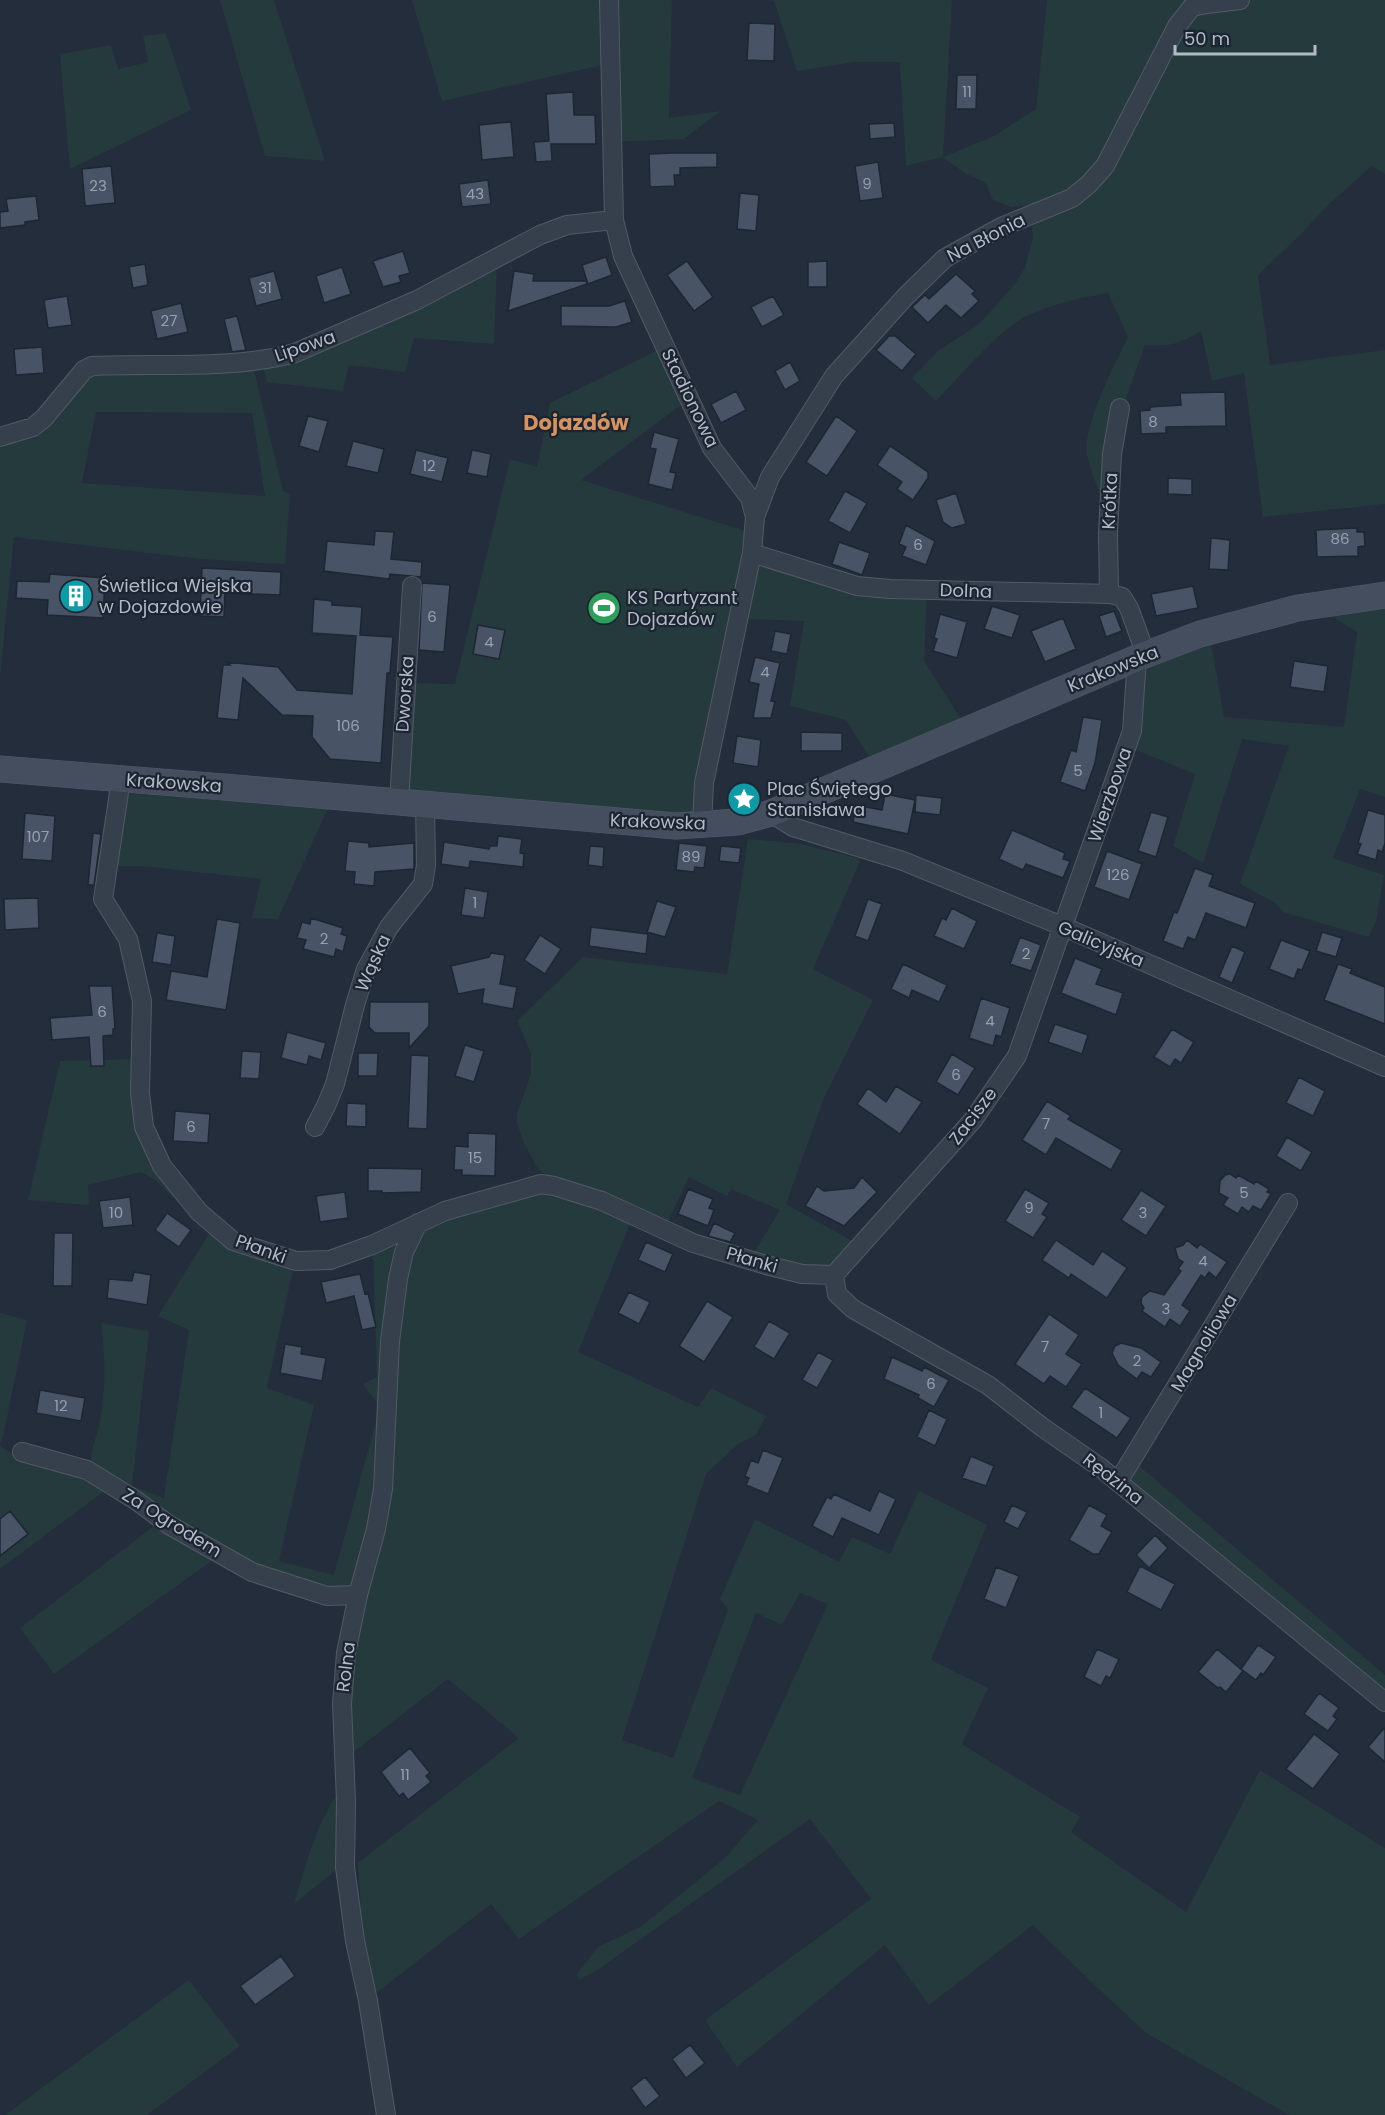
<svg xmlns="http://www.w3.org/2000/svg" width="1385" height="2115" viewBox="0 0 1385 2115" font-family="Poppins,sans-serif">
	<style>
		.green { fill: #253a3d; fill-rule: evenodd }
		.building { fill: #485465; stroke: #1e2633; stroke-width: 1.5 }
		.lines { fill: none; stroke-linecap: round; stroke-linejoin: round }
		.street-casing { stroke: #525a67; stroke-width: 20 }
		.secondary-casing { stroke: #525a67; stroke-width: 27 }
		.street { stroke: #363f4c; stroke-width: 18 }
		.secondary { stroke: #444e5f; stroke-width: 26 }
		.labels { text-anchor: middle; stroke-width: 4.5; stroke-linejoin: round; paint-order: stroke }
		.number-label { font-size: 15px; fill: #98a0ae }
		.street-label { font-size: 18px; fill: #b2bac7; stroke: #1c2431 }
		.poi-label { font-size: 18px; fill: #b2bac7; stroke: #1c2431; text-anchor: start }
		.quarter-label { font-size: 21px; font-weight: bold; fill: #d59360; stroke: #1c2431 }
	</style>
	<rect width="100%" height="100%" fill="#232d3c"/>
	<path class="green" d="M220,0H274L325,161L265,156Z
		M412,0H607L612,63L442,101Z
		M616,0H672L669,118L721,111L684,139L617,142Z
		M766,0H952L943,157L994,136L1036,109L1047,0H1385V174L1372,166L1328,205L1301,234L1258,275L1270,365L1385,350V504L1263,517L1244,373L1212,381L1201,331C1179,344 1171,347 1145,345L1128,393L1105,508C1099,491 1091,473 1087,455C1082,427 1115,364 1128,337L1108,293C1081,298 1052,304 1027,316C999,329 959,378 936,401L912,378L938,351L979,324L1016,283L1025,267L1033,238L1030,205L1011,207L993,200L985,182L966,174L942,157L906,166L900,62H854L797,71L774,1Z
		M166,33L191,110L70,169L60,54L111,45L118,69L148,62L143,36Z
		M497,263L494,344L414,338L405,372L349,365L343,391L267,382L262,363Z
		M660,349L685,402L581,480L749,532L692,819L404,798L410,683L455,684L510,459L537,467L550,403Z
		M253,366L283,491L290,494L285,564L200,559L14,537L0,677V442L92,371ZM96,412L252,413L265,496L82,483Z
		M757,558L927,594L924,661L963,722L871,760L846,720L790,706L804,621L744,619Z
		M1385,602V797L1360,789L1333,858L1384,875L1376,921L1369,937L1283,912L1275,903L1240,884L1289,746L1242,739L1203,863L1173,846L1195,774L1131,748L1141,661L1210,637L1224,717L1344,727L1357,632L1320,609Z
		M123,793L328,808L278,919L252,918L261,879L141,866H114Z
		M748,839L796,843L861,859L813,969L873,1000L824,1098L786,1204L856,1243L830,1271L752,1256L780,1210L731,1189L727,1196L689,1177L666,1226L552,1179L538,1169L525,1145L517,1124V1114L531,1074V1053L517,1021L583,957L727,974Z
		M137,1059L140,1128L182,1197L176,1200L155,1180L141,1172L88,1185L89,1205L28,1200L60,1061Z
		M550,1189L632,1219L578,1352L698,1407L711,1388L766,1416L756,1435L738,1444L706,1474L622,1740L673,1758L728,1610L720,1599L755,1519L839,1562L852,1537L890,1554L919,1491L987,1525L931,1660L988,1688L962,1744L1080,1817L1071,1832L1186,1912L1260,1770L1385,1848V2115H1289L1146,2033L1087,1978L1033,1925L929,2005L885,1945L737,2067L705,2020L871,1899L810,1819L599,1969L579,1980L577,1974L598,1947L642,1926L726,1857L758,1820L719,1801L519,1939L491,1904L375,1994L363,1948L358,1863L519,1738L448,1679L350,1755L351,1674L361,1592H327L254,1568L91,1466C90,1450 97,1436 100,1421C106,1388 105,1355 101,1323L149,1331L132,1486L164,1498L189,1330L158,1316L212,1229L294,1265L267,1388L314,1405L279,1561L334,1575L380,1407L363,1384L377,1377L373,1251L447,1215ZM800,1593L828,1604L740,1795L692,1778L756,1613L782,1625Z
		M0,1313L27,1320L3,1437L0,1443Z
		M0,1446L18,1457L84,1474L107,1489L0,1569Z
		M1138,1465L1385,1675V1694L1128,1480Z
		M158,1523L217,1557L54,1674L20,1628Z
		M340,1790L342,1865L294,1904C306,1864 316,1824 340,1790Z
		M189,1980L240,2046L147,2115H5Z"/>
	<path class="building" d="M749,23L775,24L774,61L747,60Z
		M957,75H977L976,109H956Z
		M573,92L574,115H595L596,144H551L552,161L536,162L534,142L549,141L546,94Z
		M511,122L514,157L482,160L479,125Z
		M894,123L895,137L870,139L869,124Z
		M674,153H717V167L680,168V175H674L675,186L650,187L649,154Z
		M878,162L883,198L860,201L855,166Z
		M111,166L115,203L85,206L82,169Z
		M488,180L491,204L462,207L459,184Z
		M740,193L759,195L756,231L737,229Z
		M36,196L39,220L25,222V225L0,228V212L8,211L6,199Z
		M403,251L410,273L399,276L401,282L383,287L373,261Z
		M606,257L612,275L588,284L582,265Z
		M687,261L713,297L694,311L667,275Z
		M827,261V287H808V262Z
		M145,264L148,285L133,288L129,267Z
		M342,267L351,294L324,303L316,276Z
		M274,271L282,299L256,306L249,278Z
		M514,271L534,274L533,281H586L587,284L508,311Z
		M956,274L975,291L972,294L979,301L961,318L946,305L928,323L912,307L925,295L929,299Z
		M67,296L72,325L48,328L44,300Z
		M773,296L784,315L762,327L751,307Z
		M625,301L632,322L616,327L561,326V306H609Z
		M181,303L188,332L157,339L151,311Z
		M237,316L246,350L232,352L224,319Z
		M889,336H895L916,354L902,371L876,350Z
		M42,347L44,373L16,375L14,349Z
		M790,362L800,381L785,390L775,371Z
		M736,391L746,410L721,423L711,404Z
		M1225,392L1226,426L1166,427V433L1141,434L1140,411L1150,410V407L1181,405L1180,393Z
		M308,416L328,421L319,452L299,446Z
		M836,416L857,431L827,476L806,462Z
		M654,432L679,439L670,472L676,473L672,490L648,484L656,449L650,448Z
		M353,441L384,449L378,473L346,466Z
		M890,446L928,472V478L913,500L897,489L902,482L877,465Z
		M416,450L448,458L442,482L410,474Z
		M472,450L491,454L487,477L467,473Z
		M1168,478L1192,479V495L1168,494Z
		M845,491L867,503L850,533L828,521Z
		M956,493L966,524L952,528L943,522L936,500Z
		M906,525L935,541L926,565L902,556L906,547L899,544Z
		M1357,528V532H1364L1365,546L1358,547V556L1317,557L1316,530Z
		M375,531L394,532L391,559L422,562L421,577L390,574L389,579L324,571L327,541L374,545Z
		M1211,538L1230,540L1228,570L1209,569Z
		M839,542L870,553L862,575L832,564Z
		M202,568L281,572L280,595L225,593L224,617L200,616Z
		M50,574L105,578L103,618L47,615L48,600L16,598L17,581L49,582Z
		M422,583L450,585L444,652L419,650Z
		M1193,586L1198,608L1156,616L1151,594Z
		M314,599L332,601V605L362,607L360,635L393,637L390,673H387L381,763L330,759L312,737L313,716L282,715L243,678L238,720L217,718L223,665H230L226,662L278,667L297,690L352,694L356,636L312,633Z
		M992,606L1020,615L1012,638L984,629Z
		M1114,611L1122,631L1106,637L1099,616Z
		M940,614L967,622L957,658L933,651L937,639L934,638Z
		M1063,618L1076,649L1045,662L1031,631Z
		M478,625L505,630L499,659L473,654Z
		M775,631L791,634L787,654L771,651Z
		M755,657L780,663L771,701L775,702L771,718H753L759,684L749,682Z
		M1294,661L1328,666L1324,692L1290,687Z
		M1083,717L1102,720L1095,763L1085,791L1060,782L1071,750L1076,752Z
		M801,732L842,733V751H801Z
		M737,736L761,740L758,767L733,763Z
		M885,794L915,800L908,834L853,822L856,805L882,810Z
		M916,795L942,798L940,815L915,812Z
		M1368,810L1385,815V843L1382,852L1378,850L1376,860L1357,854L1361,844L1358,843Z
		M1151,812L1168,817L1156,857L1138,851Z
		M25,813L55,816L52,861L22,859Z
		M1012,830L1065,853L1063,859L1070,861L1063,878L1026,864L1023,870L999,859Z
		M93,833L101,834L94,885H88Z
		M498,836L522,839L520,853L524,854L523,867L470,861L469,868L441,864L444,842L489,849L490,846H497Z
		M348,841L369,843V847L414,843V869L375,872L374,886L354,884L355,872L345,871Z
		M679,843L707,846L704,868L695,867L694,872L676,870Z
		M590,846L604,847L603,867L588,865Z
		M721,846L741,848L739,863L719,861Z
		M1107,851L1142,864L1129,900L1094,887Z
		M1195,868L1213,875L1209,886L1255,903L1246,928L1206,913L1195,940L1188,937L1183,949L1163,941L1174,912L1177,913Z
		M465,888L488,892L484,918L461,915Z
		M38,898L39,928L5,930L4,899Z
		M868,899L882,904L868,941L855,936Z
		M657,901L676,907L665,937L647,932Z
		M952,908L977,921L964,949L934,936L942,918L946,920Z
		M311,918L343,928L341,934L347,936L343,952L336,949L334,957L303,949L306,940L297,938L302,922L310,924Z
		M217,919L240,923L226,1010L166,1000L171,971L207,977Z
		M591,927L648,934L646,954L589,946Z
		M1322,932L1342,938L1336,957L1316,951Z
		M157,933L175,936L171,965L152,962Z
		M540,935L561,949L545,974L524,960Z
		M1020,937L1041,945L1031,971L1010,964Z
		M1281,940L1310,951L1302,970L1298,969L1294,979L1269,969Z
		M1232,946L1245,952L1232,983L1219,977Z
		M491,953L505,955L500,984L517,987L513,1009L482,1003L484,989L458,994L451,966L489,957Z
		M1075,958L1102,969L1096,984L1123,993L1116,1015L1061,993Z
		M903,964L947,985L939,1002L912,990L909,998L891,989Z
		M1338,964L1352,969L1350,973L1385,987V1024L1324,1000Z
		M89,986H112L115,1029H113V1035L103,1036L104,1066H91L89,1037L52,1040L50,1018L92,1015Z
		M981,998L1010,1008L1001,1037L996,1035L993,1046L969,1038Z
		M370,1002H429V1026L409,1048V1033H375L369,1027Z
		M1055,1024L1088,1035L1082,1054L1048,1042Z
		M1172,1029L1194,1042L1181,1063L1175,1059L1170,1067L1154,1057Z
		M287,1032L326,1043L321,1060L309,1056L307,1065L281,1058Z
		M465,1045L484,1051L474,1082L455,1076Z
		M242,1051L261,1052L259,1079L240,1078Z
		M358,1053H378L377,1076H358Z
		M952,1054L975,1068L958,1095L936,1082Z
		M411,1055L429,1056L427,1129L408,1128Z
		M1299,1077L1325,1091L1313,1116L1286,1103Z
		M896,1086L922,1102L900,1134L857,1104L868,1088L886,1102Z
		M1047,1101L1071,1116L1068,1119L1122,1150L1111,1170L1056,1138L1046,1155L1022,1140Z
		M347,1103L366,1104V1127L346,1126Z
		M175,1111L210,1114L208,1143L173,1141Z
		M468,1133L496,1134L495,1176L462,1175V1170H454L455,1146L468,1147Z
		M1287,1137L1312,1152L1301,1171L1276,1156Z
		M368,1168L422,1169L421,1192L382,1193V1191H368Z
		M1230,1174L1236,1178L1238,1175L1254,1184L1256,1181L1269,1189L1267,1192L1271,1194L1261,1210L1253,1206L1249,1212L1242,1207L1238,1214L1223,1205L1228,1198L1219,1193L1220,1181L1225,1175Z
		M862,1177L877,1192L844,1226L805,1206L817,1186L824,1191L854,1188Z
		M688,1189L713,1199L709,1208L714,1210L708,1226L678,1214Z
		M1025,1189L1049,1203L1042,1214L1047,1217L1033,1238L1005,1221Z
		M1141,1190L1166,1206L1146,1236L1121,1220Z
		M345,1192L348,1218L320,1222L316,1196Z
		M130,1197L133,1225L103,1228L99,1201Z
		M167,1213L191,1230L179,1247L155,1230Z
		M714,1223L735,1233L730,1242L708,1236Z
		M54,1233H73L72,1286H53Z
		M1056,1240L1093,1265L1102,1251L1127,1268L1107,1298L1071,1274L1069,1278L1042,1260Z
		M1187,1240L1197,1248L1200,1244L1227,1262L1216,1278L1209,1272L1205,1278L1201,1275L1182,1305L1190,1311L1180,1326L1170,1319L1165,1327L1142,1311L1144,1308L1141,1303L1142,1297L1150,1291L1164,1295L1181,1271L1178,1269L1183,1262L1178,1259L1175,1248L1183,1245Z
		M646,1242L673,1254L665,1272L638,1260Z
		M134,1272L151,1275L147,1305L107,1298L109,1279L132,1281Z
		M360,1274L365,1294L368,1293L376,1327L362,1330L354,1296L326,1303L321,1282Z
		M629,1292L650,1302L639,1324L618,1313Z
		M707,1301L733,1317L704,1362L679,1346Z
		M1049,1314L1079,1335L1066,1354L1082,1364L1066,1387L1050,1376L1044,1384L1015,1364Z
		M769,1321L790,1333L774,1359L754,1347Z
		M1121,1343L1141,1348L1161,1362L1151,1377L1142,1372L1137,1379L1118,1365L1112,1353L1115,1346Z
		M285,1344L302,1347L301,1354L326,1358L322,1381L280,1373Z
		M818,1352L833,1360L817,1388L802,1380Z
		M892,1357L922,1371L924,1367L949,1380L934,1407L918,1398L919,1395L884,1379Z
		M1085,1388L1131,1418L1117,1438L1071,1407Z
		M40,1390L85,1398L81,1421L36,1413Z
		M929,1410L947,1419L935,1446L917,1437Z
		M763,1450L783,1458L768,1494L746,1485L749,1478L745,1476L751,1460L758,1463Z
		M971,1456L994,1466L986,1486L962,1478Z
		M879,1491L896,1499L879,1535L842,1518L833,1537L812,1526L827,1497L831,1499L834,1494L870,1511Z
		M1012,1505L1027,1512L1018,1529L1004,1522Z
		M1089,1505L1107,1515L1101,1526L1112,1532L1099,1554H1093L1069,1540Z
		M10,1511L28,1534L0,1556V1519Z
		M1155,1535L1168,1548L1149,1568L1136,1555Z
		M1140,1566L1175,1584L1161,1610L1127,1592Z
		M996,1567L1019,1576L1006,1608L984,1599Z
		M1258,1645L1276,1657L1263,1675L1261,1673L1256,1680L1241,1669Z
		M1097,1649L1119,1659L1110,1678L1106,1676L1101,1686L1084,1677Z
		M1217,1649L1243,1671L1226,1692L1220,1687L1218,1688L1198,1672Z
		M1319,1693L1339,1708L1333,1716L1337,1719L1328,1731L1304,1714Z
		M1385,1727V1762L1368,1747Z
		M1314,1734L1340,1754L1313,1789L1286,1769Z
		M410,1748L430,1773L426,1776L431,1782L408,1800L403,1793L399,1796L381,1772Z
		M281,1956L295,1976L255,2005L240,1986Z
		M690,2045L705,2063L686,2078L672,2059Z
		M645,2077L660,2096L645,2108L631,2088Z"/>
	<g class="lines">
		<defs>
			<path id="street" d="M609,0L614,220L623,256L712,448L750,498L755,517L752,553L704,783L702,825
				M0,437L33,427L44,418L84,370L92,366C158,363 232,370 295,353L417,300L540,235L567,225L614,220
				M755,517L770,477L834,376L906,296L945,258L1001,227L1072,198L1089,184L1105,166L1177,26L1192,7L1206,4L1240,0
				M752,553L857,586L890,589L1111,594L1122,597L1129,608L1146,655
				M1109,594L1108,533L1112,454L1120,408
				M121,779L103,899L128,939L142,1001L140,1093L144,1127L162,1166L199,1212L233,1241L296,1261L330,1260L372,1245L445,1211L541,1184L554,1186L602,1201L693,1243L766,1265L802,1274L834,1275
				M399,802L412,586
				M771,813L793,827L903,861L1062,926L1385,1067
				M315,1127L326,1106L335,1084L355,1005L366,969L389,927L423,884L426,865L425,804
				M834,1275L837,1294L853,1309L988,1385L1042,1427L1101,1468L1385,1702
				M834,1275L973,1120L1017,1056L1132,731L1137,658
				M22,1452L87,1470L137,1501L169,1525L252,1572L327,1596L358,1595
				M1118,1482L1288,1203
				M386,2115L368,2001L355,1941L345,1867L346,1801L342,1704L346,1653L358,1595L376,1529L383,1489L390,1341L398,1279L404,1252L418,1223"/>
			<path id="secondary" d="M0,769L248,789L676,826L738,822L771,813L1137,658L1200,634L1298,608L1385,595"/>
		</defs>
		<use href="#street" class="street-casing"/>
		<use href="#secondary" class="secondary-casing"/>
		<use href="#street" class="street"/>
		<use href="#secondary" class="secondary"/>
	</g>
	<defs>
		<symbol id="building-disc" viewBox="-11 -11 22 22"><circle r="9.5" fill="#0f9aa8" stroke="#1c2431"/><path d="M-4-6H4V6H1V3H-1V6H-4ZM-2.5-4.3h1.7v1.8h-1.7ZM.8-4.3h1.7v1.8H.8ZM-2.5-1h1.7V.8h-1.7ZM.8-1h1.7V.8H.8Z" fill="#fff"/></symbol>
		<symbol id="stadium-disc" viewBox="-11 -11 22 22"><circle r="9.5" fill="#2e9e5b" stroke="#1c2431"/><path d="M0-5a6.5 5 0 1 0 0 10a6.5 5 0 1 0 0-10ZM-3.5-1.8h7v3.6h-7Z" fill="#fff"/></symbol>
		<symbol id="sight-disc" viewBox="-11 -11 22 22"><circle r="9.5" fill="#0f9aa8" stroke="#1c2431"/><path d="M0-6L1.8-2.2L6-1.7L2.9 1.2L3.7 5.4L0 3.3L-3.7 5.4L-2.9 1.2L-6-1.7L-1.8-2.2Z" fill="#fff"/></symbol>
	</defs>
	<g fill-rule="evenodd">
		<use href="#building-disc" x="57" y="577" width="38" height="38"/>
		<use href="#stadium-disc" x="585" y="589" width="38" height="38"/>
		<use href="#sight-disc" x="725" y="780" width="38" height="38"/>
	</g>
	<g class="labels">
		<g class="number-label">
			<text x="967" y="97">11</text>
			<text x="867" y="189">9</text>
			<text x="98" y="191">23</text>
			<text x="475" y="199">43</text>
			<text x="265" y="293">31</text>
			<text x="169" y="326">27</text>
			<text x="1153" y="427">8</text>
			<text x="429" y="471">12</text>
			<text x="1340" y="544">86</text>
			<text x="918" y="550">6</text>
			<text x="432" y="622">6</text>
			<text x="489" y="647">4</text>
			<text x="765" y="677">4</text>
			<text x="348" y="731">106</text>
			<text x="1078" y="776">5</text>
			<text x="38" y="842">107</text>
			<text x="691" y="862">89</text>
			<text x="1118" y="880">126</text>
			<text x="475" y="908">1</text>
			<text x="324" y="944">2</text>
			<text x="1026" y="959">2</text>
			<text x="102" y="1017">6</text>
			<text x="990" y="1026">4</text>
			<text x="956" y="1080">6</text>
			<text x="1046" y="1129">7</text>
			<text x="191" y="1132">6</text>
			<text x="475" y="1163">15</text>
			<text x="1244" y="1198">5</text>
			<text x="1029" y="1213">9</text>
			<text x="116" y="1218">10</text>
			<text x="1143" y="1218">3</text>
			<text x="1203" y="1266">4</text>
			<text x="1166" y="1314">3</text>
			<text x="1045" y="1352">7</text>
			<text x="1137" y="1366">2</text>
			<text x="931" y="1389">6</text>
			<text x="61" y="1411">12</text>
			<text x="1101" y="1418">1</text>
			<text x="405" y="1780">11</text>
		</g>
		<g class="street-label">
			<text transform="translate(986 238) rotate(-27)" y="6">Na Błonia</text>
			<text transform="translate(305 346) rotate(-19)" y="6">Lipowa</text>
			<text transform="translate(690 398) rotate(64)" y="6">Stadionowa</text>
			<text transform="translate(1110 501) rotate(-87)" y="6">Krótka</text>
			<text transform="translate(966 591) rotate(2)" y="6">Dolna</text>
			<text transform="translate(1113 669) rotate(-22)" y="6">Krakowska</text>
			<text transform="translate(405 694) rotate(-86)" y="6">Dworska</text>
			<text transform="translate(174 783) rotate(4)" y="6">Krakowska</text>
			<text transform="translate(1110 795) rotate(-71)" y="6">Wierzbowa</text>
			<text transform="translate(658 822) rotate(2)" y="6">Krakowska</text>
			<text transform="translate(1101 944) rotate(23)" y="6">Galicyjska</text>
			<text transform="translate(373 963) rotate(-66)" y="6">Wąska</text>
			<text transform="translate(973 1116) rotate(-53)" y="6">Zacisze</text>
			<text transform="translate(261 1249) rotate(20)" y="6">Płanki</text>
			<text transform="translate(752 1260) rotate(16)" y="6">Płanki</text>
			<text transform="translate(1204 1343) rotate(-59)" y="6">Magnoliowa</text>
			<text transform="translate(1113 1479) rotate(38)" y="6">Rędzina</text>
			<text transform="translate(172 1523) rotate(32)" y="6">Za Ogrodem</text>
			<text transform="translate(346 1667) rotate(-83)" y="6">Rolna</text>
		</g>
		<g class="poi-label">
			<text x="99" y="592">Świetlica Wiejska<tspan x="99" dy="21">w Dojazdowie</tspan></text>
			<text x="627" y="604">KS Partyzant<tspan x="627" dy="21">Dojazdów</tspan></text>
			<text x="767" y="795">Plac Świętego<tspan x="767" dy="21">Stanisława</tspan></text>
		</g>
		<g class="quarter-label">
			<text x="576" y="430">Dojazdów</text>
		</g>
	</g>
	<path d="M1175 45v9h140v-9" fill="none" stroke="#b2bac7" stroke-width="3"/>
	<text x="1184" y="45" font-size="18" fill="#b2bac7" stroke="#1c2431" stroke-width="4.5" paint-order="stroke">50 m</text>
</svg>
